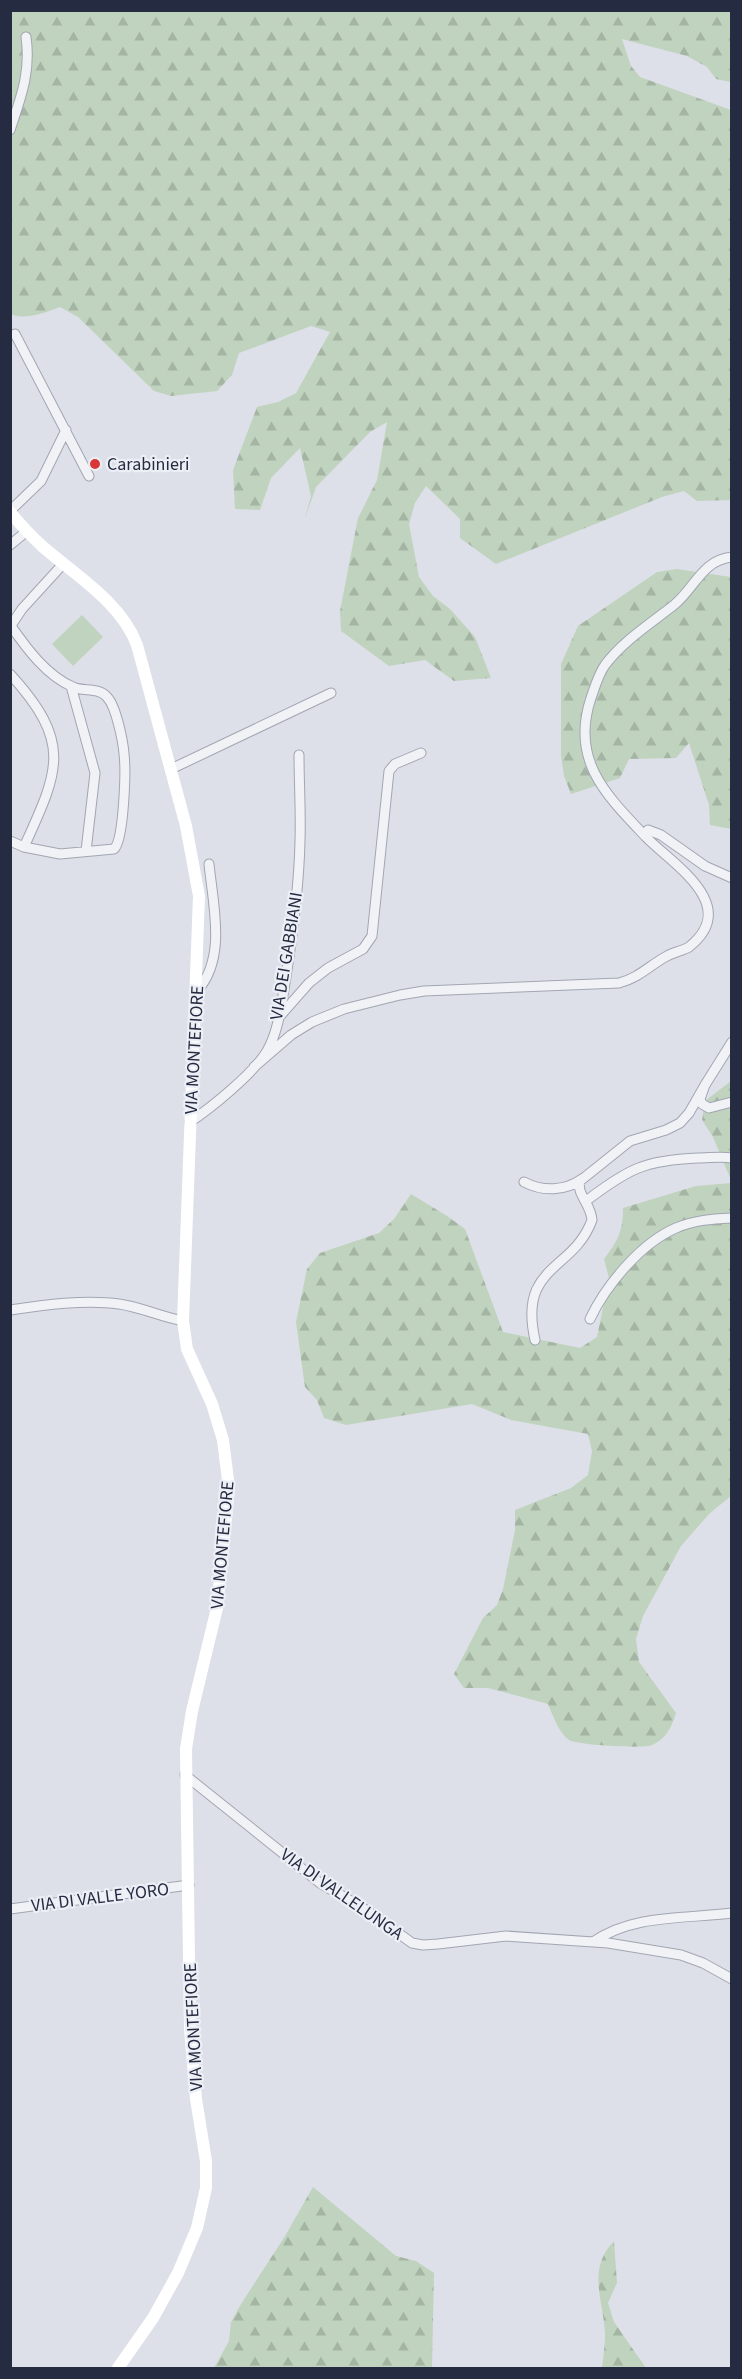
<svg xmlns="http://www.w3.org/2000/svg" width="742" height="2379" viewBox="0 0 742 2379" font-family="'Source Sans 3',sans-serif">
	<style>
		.forest { fill: url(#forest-firs) }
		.green { fill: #c0d3be }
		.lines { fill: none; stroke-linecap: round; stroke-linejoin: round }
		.minor-casing { stroke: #a2a6b2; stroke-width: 11 }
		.minor { stroke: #f0f2f6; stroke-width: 9 }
		.secondary { stroke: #fff; stroke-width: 12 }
		.poi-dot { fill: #d93737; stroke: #edeff6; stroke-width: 2 }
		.labels { text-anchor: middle; stroke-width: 4.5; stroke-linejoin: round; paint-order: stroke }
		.poi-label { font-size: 18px; fill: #252b40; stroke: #edeff6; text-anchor: start }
		.street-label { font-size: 18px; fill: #252b40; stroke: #edeff6 }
	</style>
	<defs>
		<pattern id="forest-firs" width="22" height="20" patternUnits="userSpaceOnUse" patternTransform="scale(1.5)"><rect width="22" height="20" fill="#c0d3be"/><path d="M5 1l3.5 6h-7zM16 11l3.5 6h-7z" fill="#a5b5a4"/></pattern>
	</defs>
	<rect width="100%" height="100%" fill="#dde0e8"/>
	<path class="forest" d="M10,11H731V82L716,79L707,67L687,56L622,39L631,66L640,77L731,110V500L697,501L684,491L662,497L496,564L460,538V519L426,486L415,503L409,524L419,577L433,596L450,609L475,637L491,678L454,681L425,660L389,666L341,631L340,611L358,518L377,480L387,422L370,432L316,487L305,518L311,496L300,448L271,478L260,510L235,509L233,470L257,407L278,402L296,393L330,332L311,326L239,353L232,375L217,391L171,396L154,391L78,317L60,307C46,312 25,321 11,314Z
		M677,569L731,577V829L710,825L709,805L689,743L676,758L629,759L620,778L571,794L564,776L561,756V664L578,626L657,572Z
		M731,1081V1180L713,1137L702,1120L705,1101Z
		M731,1183V1496L710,1513L681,1546L643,1616L636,1639L639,1662L676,1713C671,1728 667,1738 652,1745C644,1749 577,1745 569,1740C559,1733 553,1716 548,1704L488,1688H464L454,1674L483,1618L497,1605L503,1589L515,1530V1510L571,1488L588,1475L592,1451L588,1434L511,1420L472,1404L346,1425L324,1418L317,1400L305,1387L296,1322L307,1269L320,1253L379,1233L394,1219L411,1194L447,1216L465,1229L503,1332L580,1348L597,1337L609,1278L604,1259C618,1241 623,1231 623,1208L696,1186Z
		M313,2187L396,2256L416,2261L434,2273L432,2368H214L229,2341L231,2322L241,2304L285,2236Z
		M614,2241L617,2283L608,2303L614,2322L646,2368H602C603,2358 605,2346 605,2335C604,2300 586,2270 614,2241Z"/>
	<path class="green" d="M82,615L103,637L73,666L52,644Z"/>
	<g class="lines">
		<defs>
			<path id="minor" d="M10,130C21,97 31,72 26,37
				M15,334L89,476
				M10,511L41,481L66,430
				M10,545L27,531
				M10,627L22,609L63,564
				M10,674C73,743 59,770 24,847L60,854L114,849C124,840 126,770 124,754C123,741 116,706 107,697C99,687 83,692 73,687C47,676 27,649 11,626
				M71,686L95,773L86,851
				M171,769L331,693
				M646,837C606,795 570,760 591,698C595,687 598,675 605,665C623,641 651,623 674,605C695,588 702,560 732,557
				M10,841L24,847
				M197,991C227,958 213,905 209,864
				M280,1016L309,983L328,968L363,949L372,936L389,771L395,764L421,753
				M732,1042L705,1085L700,1099L702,1104L709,1108L732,1102
				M254,1067L291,1035L312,1022L344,1009L400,995L424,991L619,983C639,978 650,965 667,956C674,952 682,951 689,947C742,905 672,864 646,837L645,833L648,830L661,835L705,866L732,878
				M190,1122C212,1107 253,1074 267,1051C279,1031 282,1000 286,977C293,932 299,887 300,841C301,812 299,783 299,755
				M524,1182C543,1192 565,1191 582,1179
				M586,1201C628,1169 645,1160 698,1158C709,1158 721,1156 732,1158
				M10,1310C43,1305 86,1299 119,1304C141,1307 161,1317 183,1321
				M590,1319C606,1285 641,1243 676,1228C694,1220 713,1219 732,1218
				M535,1340C518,1264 573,1272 592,1220C591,1204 576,1194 580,1181L630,1141L666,1130L680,1123L689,1113L705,1085
				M185,1775L320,1883L366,1910L412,1943L423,1945L438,1944L506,1936L608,1943L681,1955L703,1963L732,1979
				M10,1909L189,1885
				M593,1942C633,1914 685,1919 732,1913"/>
		</defs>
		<use href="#minor" class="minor-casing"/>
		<use href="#minor" class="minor"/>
		<path class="secondary" d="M10,512C20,524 31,536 42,546C75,575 121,602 137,645L186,826L199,896L183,1321L187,1349L212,1404L223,1440L229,1488L217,1608L192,1711L186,1749L190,2029L196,2099L206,2161V2188L197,2228L178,2273L153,2318L118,2368"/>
	</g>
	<circle class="poi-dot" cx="95" cy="464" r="6"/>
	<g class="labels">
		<g class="poi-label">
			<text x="107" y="470">Carabinieri</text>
		</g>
		<g class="street-label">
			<text transform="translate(286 956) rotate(-81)" y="6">VIA DEI GABBIANI</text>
			<text transform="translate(194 1050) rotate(-87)" y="6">VIA MONTEFIORE</text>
			<text transform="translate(222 1545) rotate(-85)" y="6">VIA MONTEFIORE</text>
			<text transform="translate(342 1894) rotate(35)" y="6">VIA DI VALLELUNGA</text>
			<text transform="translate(100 1897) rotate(-7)" y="6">VIA DI VALLE YORO</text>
			<text transform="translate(193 2027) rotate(-93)" y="6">VIA MONTEFIORE</text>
		</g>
	</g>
	<rect width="742" height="2379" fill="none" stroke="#252b40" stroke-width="24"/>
</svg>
